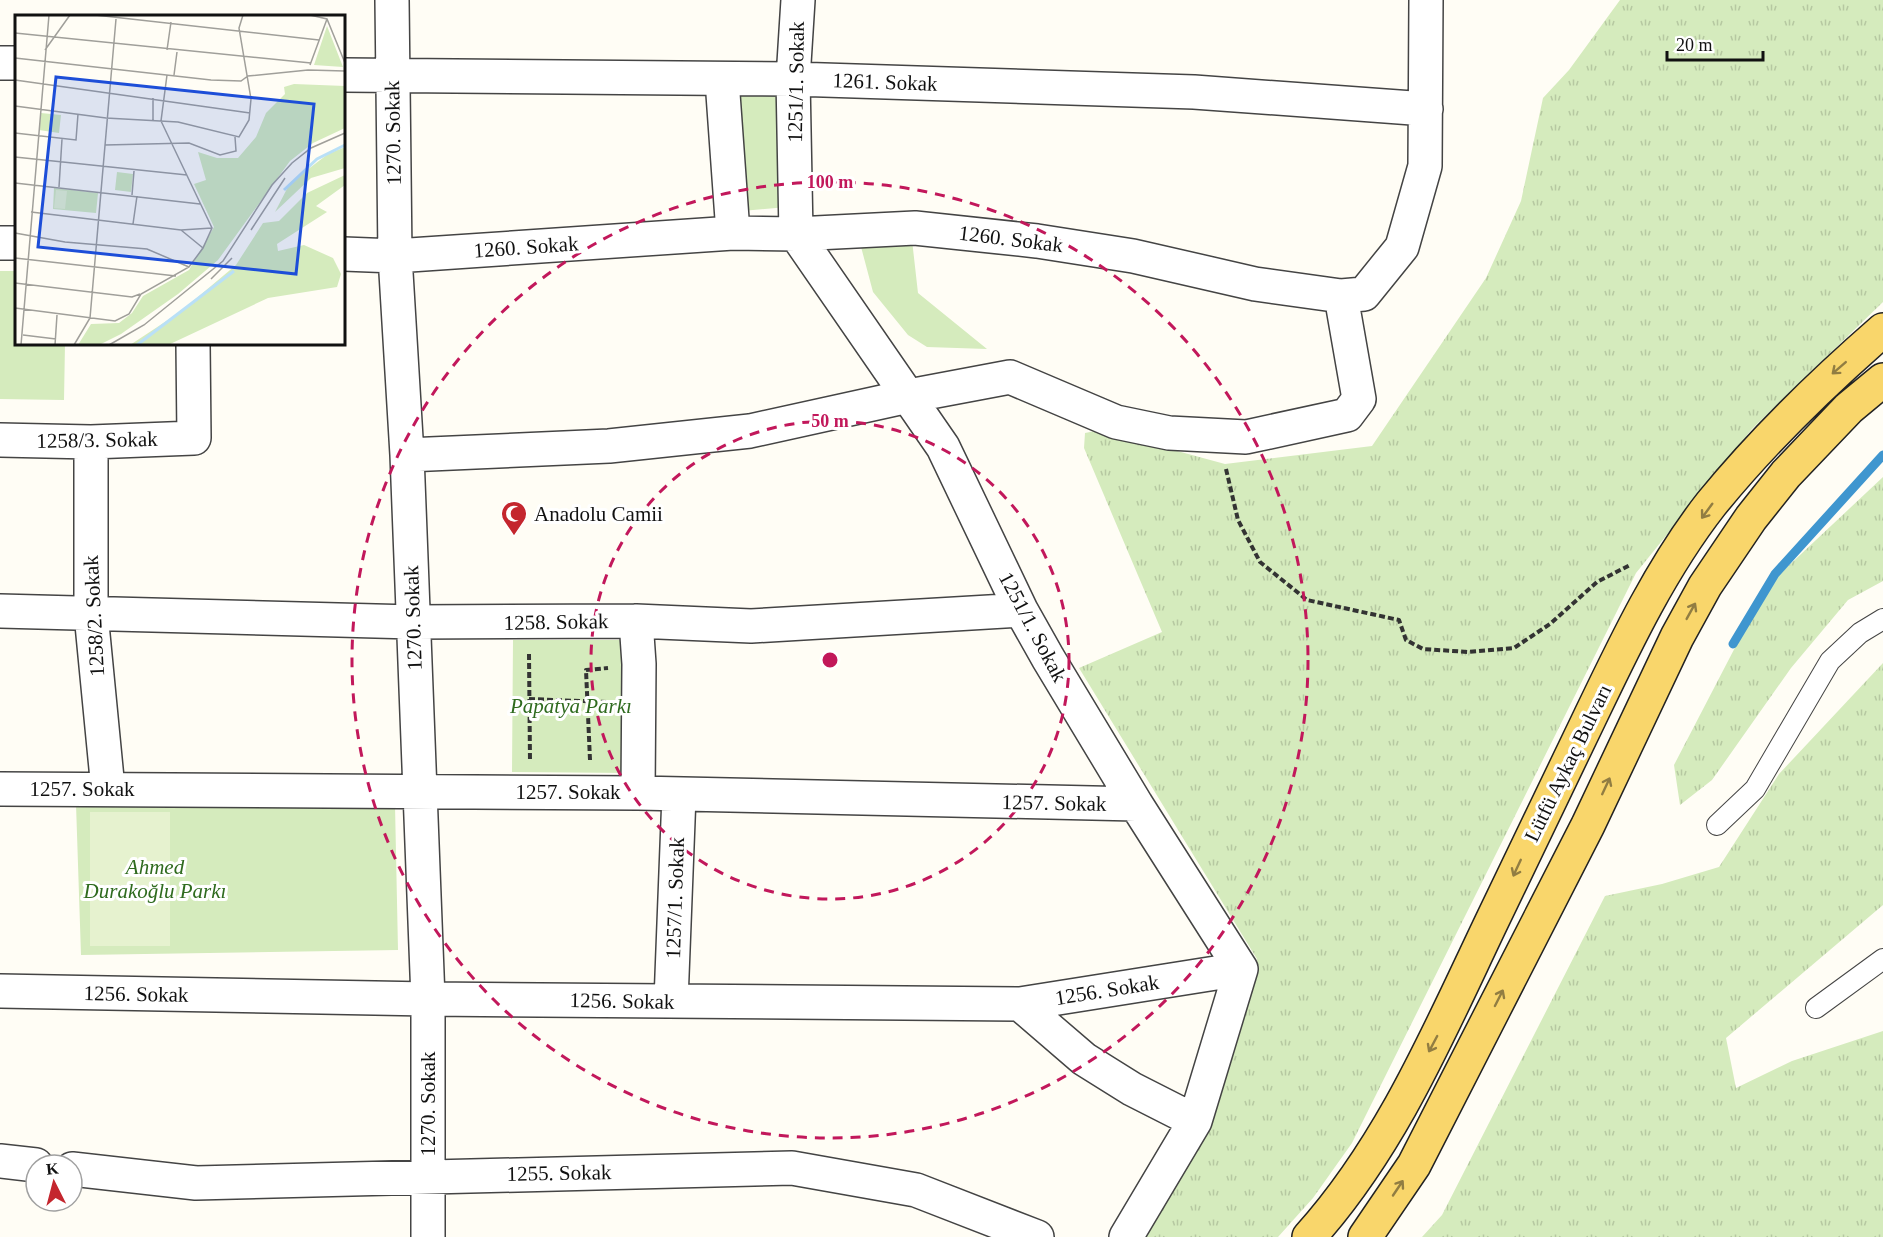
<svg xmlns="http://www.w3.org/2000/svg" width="1883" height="1237" viewBox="0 0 1883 1237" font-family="Georgia,serif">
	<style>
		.grass { fill: url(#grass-tufts) }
		.park { fill: #d5ebbd }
		.pitch { fill: #e6f2cf }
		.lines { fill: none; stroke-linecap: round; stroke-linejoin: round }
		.stream { stroke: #3f96cf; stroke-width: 9 }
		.service-casing { stroke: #444; stroke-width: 22 }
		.minor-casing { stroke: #444; stroke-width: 36 }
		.primary-casing { stroke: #222; stroke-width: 36 }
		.path { stroke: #333; stroke-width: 4; stroke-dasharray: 6 3; stroke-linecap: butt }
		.service { stroke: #fff; stroke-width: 20 }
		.minor { stroke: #fff; stroke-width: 33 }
		.primary { stroke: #f9d66b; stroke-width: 33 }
		.oneway { stroke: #917d42 }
		.ring { fill: none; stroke: #c2185b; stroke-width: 3; stroke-dasharray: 10 8 }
		.labels { text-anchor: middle; stroke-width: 6; stroke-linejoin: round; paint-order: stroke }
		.street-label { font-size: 21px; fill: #111; stroke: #fff }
		.poi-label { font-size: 21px; fill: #111; stroke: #fff; text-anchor: start }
		.park-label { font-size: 21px; font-style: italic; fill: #2f6b1f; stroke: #fff }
		.inset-river { fill: none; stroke: #b9e0f7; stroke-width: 3 }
		.inset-road { fill: none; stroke: #a09f9a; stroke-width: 1.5 }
		.view { fill: #1d4ed8; fill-opacity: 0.15; stroke: #1d4ed8; stroke-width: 3 }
		.inset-edge { fill: none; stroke: #111; stroke-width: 3 }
		.centre { fill: #c2185b; stroke: #fff; stroke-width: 3 }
		.ring-label { font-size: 18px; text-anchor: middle; font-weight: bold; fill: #c2185b; stroke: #fff; stroke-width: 6; stroke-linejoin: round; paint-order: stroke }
	</style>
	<defs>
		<pattern id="grass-tufts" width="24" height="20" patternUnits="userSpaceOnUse" patternTransform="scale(1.5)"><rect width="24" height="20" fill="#d5ebbd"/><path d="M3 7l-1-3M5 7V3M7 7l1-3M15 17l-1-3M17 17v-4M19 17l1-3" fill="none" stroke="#b6c8a1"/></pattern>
	</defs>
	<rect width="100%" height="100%" fill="#fffdf5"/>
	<path class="grass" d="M1620,0H1883V302L1752,429L1636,573L1352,1143L1313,1198L1278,1237H1143L1210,1123L1257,959L1079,668L1162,632L1084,448L1085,433L1100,430L1225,464L1372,446L1486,278L1521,201L1543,98L1569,70Z
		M1883,477V581L1848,600L1791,668L1712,780L1680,805L1674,765L1767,586Z
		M1883,663V905L1726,1038L1736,1088L1792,1061L1883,1031V1237H1422L1442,1215L1605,896L1662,884L1719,867L1779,774Z"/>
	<path class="park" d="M777,91L787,207L742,211L732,94Z
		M912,240L918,293L987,349L927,347L908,335L873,292L860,243Z
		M0,271H16V344H65L64,400L0,399Z
		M513,640H631L630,773L512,772Z
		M76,804L395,805L398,950L81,955Z"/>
	<path class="pitch" d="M90,812H170V946H90Z"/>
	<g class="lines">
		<path class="stream" d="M1733,644L1775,574L1883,455"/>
		<defs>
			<path id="service" d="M1717,825L1755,789L1830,661L1860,633L1883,619
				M1816,1008L1883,959"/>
			<path id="minor" d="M392,0L395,256L407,455L428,999V1237
				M798,0L793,79L796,234L943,447L1021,610L1048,658L1136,804L1241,969L1195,1121L1126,1237
				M0,63H16
				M344,75L793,79L1194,92L1426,109
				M722,80L733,233
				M0,243H16
				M344,254L395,256L733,233L796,234L915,228L1037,241L1133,256L1255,284L1341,296L1364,294L1402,247L1425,166L1426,0
				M0,440L91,442L194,438L193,344
				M91,442V614L108,789
				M407,455L609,446L750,431L909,396L1010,377L1116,422L1169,433L1246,437L1347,415L1359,399L1341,296
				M0,611L413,622L636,621L751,626L1021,610
				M636,621L639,664L638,793
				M0,789L638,793L1136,804
				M0,991L428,999L1020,1004L1241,969
				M671,1001L679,795
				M1020,1004L1084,1059L1132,1089L1195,1121
				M0,1161L36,1165
				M72,1169L196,1183L792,1168L916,1190L1037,1237"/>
			<path id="primary" d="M1309,1237C1391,1146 1439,1032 1491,923C1524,854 1557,785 1590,717C1625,644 1661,568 1711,504C1763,440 1821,384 1883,330
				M1365,1237L1414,1165L1588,825L1677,637L1705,586L1751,518L1786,474L1849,408L1883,380"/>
		</defs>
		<use href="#service" class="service-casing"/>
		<use href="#minor" class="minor-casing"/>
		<use href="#primary" class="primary-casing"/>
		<path class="path" d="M1226,469L1238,520L1260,562L1307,600L1399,620L1406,640L1423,649L1468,652L1514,648L1550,624L1597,582L1630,565
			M529,654L530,761
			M529,699L606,702
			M590,760L586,670L608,668"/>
		<use href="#service" class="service"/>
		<use href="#minor" class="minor"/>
		<use href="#primary" class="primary"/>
	</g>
	<defs><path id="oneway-shaft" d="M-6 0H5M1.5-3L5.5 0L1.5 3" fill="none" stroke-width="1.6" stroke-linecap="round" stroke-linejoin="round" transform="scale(1.5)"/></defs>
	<g class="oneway">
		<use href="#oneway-shaft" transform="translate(1839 368) rotate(139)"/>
		<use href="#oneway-shaft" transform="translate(1707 511) rotate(126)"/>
		<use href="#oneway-shaft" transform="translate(1691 611) rotate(-61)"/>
		<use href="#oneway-shaft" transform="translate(1606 786) rotate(-65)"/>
		<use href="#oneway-shaft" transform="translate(1517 868) rotate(115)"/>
		<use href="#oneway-shaft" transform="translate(1499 998) rotate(-63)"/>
		<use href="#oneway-shaft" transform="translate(1433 1044) rotate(118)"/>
		<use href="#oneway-shaft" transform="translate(1398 1188) rotate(-56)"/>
	</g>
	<g class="ring">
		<circle cx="830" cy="660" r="239"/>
		<circle cx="830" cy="660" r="478"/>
	</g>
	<defs>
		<symbol id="mosque-pin" viewBox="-11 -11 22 30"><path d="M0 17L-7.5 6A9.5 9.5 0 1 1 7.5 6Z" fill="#c4262e" stroke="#fff"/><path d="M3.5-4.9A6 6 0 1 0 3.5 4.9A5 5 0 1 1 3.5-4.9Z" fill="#fff"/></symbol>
	</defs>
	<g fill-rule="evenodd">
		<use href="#mosque-pin" x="499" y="499" width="30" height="40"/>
	</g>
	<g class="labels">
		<g class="street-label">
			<text transform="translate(796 82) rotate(-89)" y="7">1251/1. Sokak</text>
			<text transform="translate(885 82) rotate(2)" y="7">1261. Sokak</text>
			<text transform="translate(393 133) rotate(-91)" y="7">1270. Sokak</text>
			<text transform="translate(1011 239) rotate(7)" y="7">1260. Sokak</text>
			<text transform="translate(526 247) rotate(-4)" y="7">1260. Sokak</text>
			<text transform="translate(97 440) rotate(-1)" y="7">1258/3. Sokak</text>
			<text transform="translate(94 616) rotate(-93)" y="7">1258/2. Sokak</text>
			<text transform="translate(413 618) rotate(-92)" y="7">1270. Sokak</text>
			<text transform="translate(556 622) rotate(-1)" y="7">1258. Sokak</text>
			<text transform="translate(1033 627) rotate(62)" y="7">1251/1. Sokak</text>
			<text transform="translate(1568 763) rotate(-64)" y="7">Lütfü Aykaç Bulvarı</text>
			<text x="82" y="796">1257. Sokak</text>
			<text x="568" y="799">1257. Sokak</text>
			<text transform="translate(1054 803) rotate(1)" y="7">1257. Sokak</text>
			<text transform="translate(675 898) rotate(-88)" y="7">1257/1. Sokak</text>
			<text transform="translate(1107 990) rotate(-9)" y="7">1256. Sokak</text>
			<text transform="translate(136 994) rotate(1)" y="7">1256. Sokak</text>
			<text transform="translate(622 1001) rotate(1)" y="7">1256. Sokak</text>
			<text transform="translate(428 1104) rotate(-90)" y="7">1270. Sokak</text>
			<text transform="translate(559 1173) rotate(-1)" y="7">1255. Sokak</text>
		</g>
		<g class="poi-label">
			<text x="534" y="521">Anadolu Camii</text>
		</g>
		<g class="park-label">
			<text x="571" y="713">Papatya Parkı</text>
			<text x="155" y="874">Ahmed<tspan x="155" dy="24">Durakoğlu Parkı</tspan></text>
		</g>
	</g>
	<g transform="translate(15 15)">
		<rect width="330" height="330" fill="#fffdf5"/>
		<path d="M279,69L330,71V113L298,128L275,146L203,245L163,279L106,319L84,330H63L76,309L104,308L117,298L128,281L174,255L199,212L179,169L191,165L183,137L202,143H223L241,122L251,98L270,79L269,72ZM330,132V153L296,163L260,197L275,168L313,139ZM330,160V170L301,191L312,197L262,229L263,236L289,230L318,243L326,259L322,272L253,283L153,330H115L165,297L221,250L248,208L264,206L292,178Z" fill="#d5ebbd"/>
		<path d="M312,11L328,52L299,50ZM26,98L46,100L44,118L24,115ZM102,157L118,159L116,177L100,175ZM39,173L83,178L81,198L38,194Z" fill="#d5ebbd"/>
		<path d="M41,175L52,176L50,194L39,193Z" fill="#e6f2cf"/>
		<path class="inset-river" d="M269,175L302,144L330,130M122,330L219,256"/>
		<path class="inset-road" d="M80,0L304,25M295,0L312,4L330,48M0,18L296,48M30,35L55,0M152,35L156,7M0,43L196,65L226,66L233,61L293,55L330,56M295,50L312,4M159,60L162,37M0,65L235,98M0,91L91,103L163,107L224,122L234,105L236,84L224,13L228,0M138,105V83M0,118L61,125L63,99M90,130L174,128L205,140L221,136L220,122M0,142L172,160M0,168L185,189M44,172L47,124M117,180L119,156M16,197L166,215L197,213M118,209L122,181M166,215L188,233M236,215L270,163M0,218L50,227L132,234L174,252M0,243L161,261M196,264L217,243M0,268L117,282L125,279M0,293L100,306L114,299L126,279L174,252L188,233L197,213L146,106L152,60M8,320L41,324M6,330L34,0M40,330L42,300M59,330L75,303L101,4M94,330L129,310L208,246L257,170L277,148L296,133L330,118"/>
		<path class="view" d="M41,62L299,89L281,259L23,232Z"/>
		<rect width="330" height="330" class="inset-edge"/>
	</g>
	<circle cx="830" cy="660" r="9" class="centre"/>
	<g class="ring-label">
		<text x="830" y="188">100 m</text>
		<text x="830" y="427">50 m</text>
	</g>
	<g transform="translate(54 1183) rotate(354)"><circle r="28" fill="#ffffff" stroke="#a0a0a0" stroke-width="1.5"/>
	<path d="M0-4.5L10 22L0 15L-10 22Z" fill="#c4262e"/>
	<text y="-9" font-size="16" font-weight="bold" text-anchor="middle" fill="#111111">K</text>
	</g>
	<path d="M1667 51v9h96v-9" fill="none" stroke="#111111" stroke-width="3"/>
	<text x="1676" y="51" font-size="18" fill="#111111" stroke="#ffffff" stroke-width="4.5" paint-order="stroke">20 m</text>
</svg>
